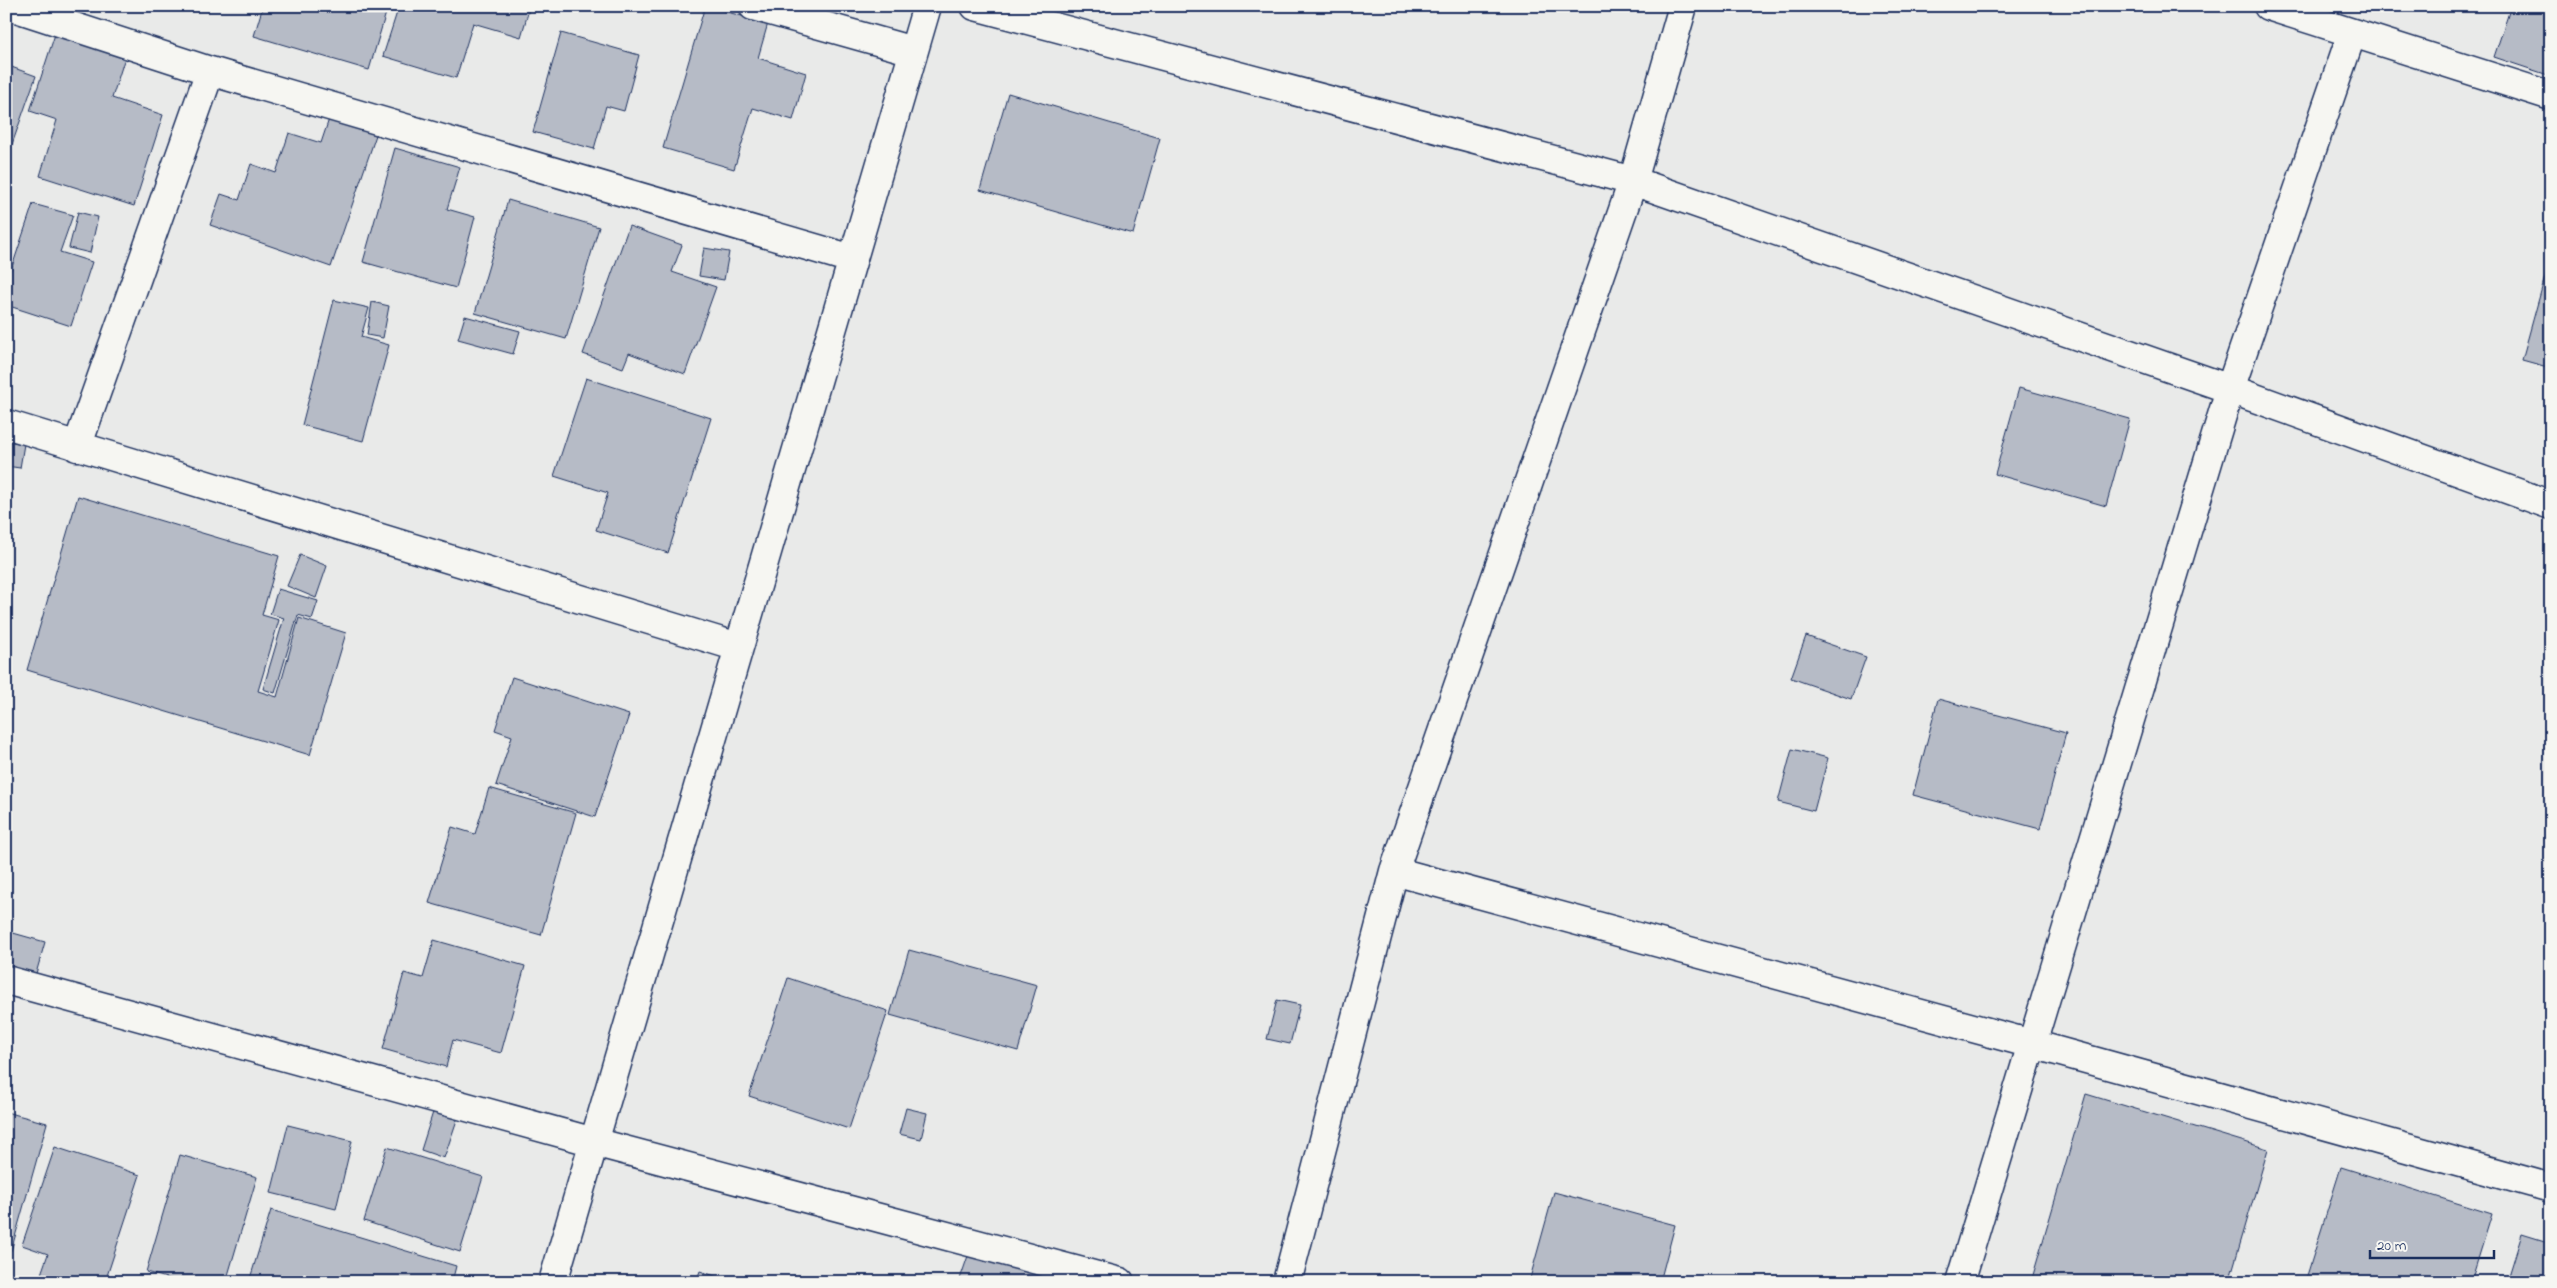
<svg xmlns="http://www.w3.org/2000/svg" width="2557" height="1288" viewBox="0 0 2557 1288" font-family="'Indie Flower',sans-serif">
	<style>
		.building { fill: #b6bbc6; stroke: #1b2f5e }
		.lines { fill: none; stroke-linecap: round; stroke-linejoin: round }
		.street-casing { stroke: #1b2f5e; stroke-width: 31 }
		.street { stroke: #f6f6f2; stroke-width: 28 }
	</style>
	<rect width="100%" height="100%" fill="#e9eae9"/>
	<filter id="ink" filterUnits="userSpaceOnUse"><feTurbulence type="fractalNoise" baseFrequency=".02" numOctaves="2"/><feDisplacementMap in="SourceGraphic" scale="10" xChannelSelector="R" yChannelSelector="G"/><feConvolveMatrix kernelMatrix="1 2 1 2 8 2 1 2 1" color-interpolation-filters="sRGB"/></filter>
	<g filter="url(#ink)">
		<path class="building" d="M263,6H388L369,70L254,36Z
			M399,6H530L521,37L473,23L456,78L383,56Z
			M705,6L768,23L758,58L806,73L793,120L753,108L734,169L663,148Z
			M2511,6H2551V76L2494,57Z
			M57,28L127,51L112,98L163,115L134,206L40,176L57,120L30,111Z
			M561,33L639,55L624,111L606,106L594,149L533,132Z
			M6,65L36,76L10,150L6,149Z
			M1008,93L1160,138L1133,234L980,190Z
			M329,119L376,135L331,267L210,225L221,194L239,200L251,164L276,173L289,133L321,143Z
			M395,148L460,167L447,209L475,217L456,288L363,262Z
			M508,200L599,227L566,339L475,313Z
			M33,204L73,215L60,252L92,262L71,326L6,305V285Z
			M78,212L98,217L90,253L69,248Z
			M629,226L682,245L672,272L716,287L685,374L629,353L623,368L583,354Z
			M704,248L729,252L724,280L699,276Z
			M2551,255V368L2522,360Z
			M334,300L369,308L361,337L389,345L363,441L302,425Z
			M372,302L389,306L383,338L367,335Z
			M465,316L520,331L513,354L458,339Z
			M586,378L711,418L668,553L596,530L608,493L554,476Z
			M2019,388L2130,419L2106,506L1995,474Z
			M6,441L24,444L20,468L6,466Z
			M78,496L279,556L262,615L279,620L258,691L277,697L299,618L346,633L310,755L27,670Z
			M300,555L327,566L316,598L287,586Z
			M278,589L318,601L312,619L298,615L275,693L263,689L284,618L270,614Z
			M1806,636L1866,657L1851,699L1791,678Z
			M512,677L629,715L595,817L496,785L512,736L495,730Z
			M1938,699L2066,733L2040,829L1913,795Z
			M1792,749L1828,758L1814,811L1778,802Z
			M489,788L576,813L541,935L429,903L452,827L475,834Z
			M6,931L45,942L35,977L6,969Z
			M434,940L525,966L501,1053L453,1040L446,1067L383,1049L404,973L423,978Z
			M909,950L1037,985L1018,1051L890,1015Z
			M788,978L888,1011L849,1129L749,1096Z
			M1277,1000L1300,1005L1290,1044L1267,1039Z
			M2086,1094L2268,1149L2229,1282H2031Z
			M906,1108L927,1113L921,1139L899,1134Z
			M434,1109L458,1117L444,1158L421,1150Z
			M6,1112L47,1123L11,1251L6,1250Z
			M288,1125L352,1141L336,1209L271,1193Z
			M55,1147L140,1175L105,1282H54L40,1277L48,1254L22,1245Z
			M387,1147L483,1177L460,1252L364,1221Z
			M180,1155L257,1177L226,1282H180L146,1272Z
			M2341,1167L2492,1214L2471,1282H2305Z
			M1554,1192L1675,1225L1660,1282H1529Z
			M271,1210L456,1266L452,1282H249Z
			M2522,1234L2551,1243V1282H2507Z
			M970,1250L1066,1282H959Z
			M700,1271L733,1282H696Z"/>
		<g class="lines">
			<defs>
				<path id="street" d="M10,6L210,71L852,259
					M753,6L913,51
					M975,6L1633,181L2230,389L2551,505
					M2268,6L2551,96
					M6,424L738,647
					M77,447L210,71
					M1394,871L2032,1044L2551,1188
					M6,980L594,1142L1120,1282
					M553,1282L927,6
					M1287,1282L1394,871L1633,181L1683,6
					M1960,1282L2230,389L2352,33"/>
			</defs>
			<use href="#street" class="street-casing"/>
			<use href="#street" class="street"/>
		</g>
	</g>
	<rect width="2557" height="1288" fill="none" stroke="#f6f6f2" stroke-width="25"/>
	<rect x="12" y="12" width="2532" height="1263" fill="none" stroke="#1b2f5e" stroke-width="2" filter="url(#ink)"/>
	<path d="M2370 1250v8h124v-8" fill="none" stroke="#1b2f5e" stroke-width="2.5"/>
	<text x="2377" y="1250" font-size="15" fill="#1b2f5e" stroke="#f6f6f2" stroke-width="4" paint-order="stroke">20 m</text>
</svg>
